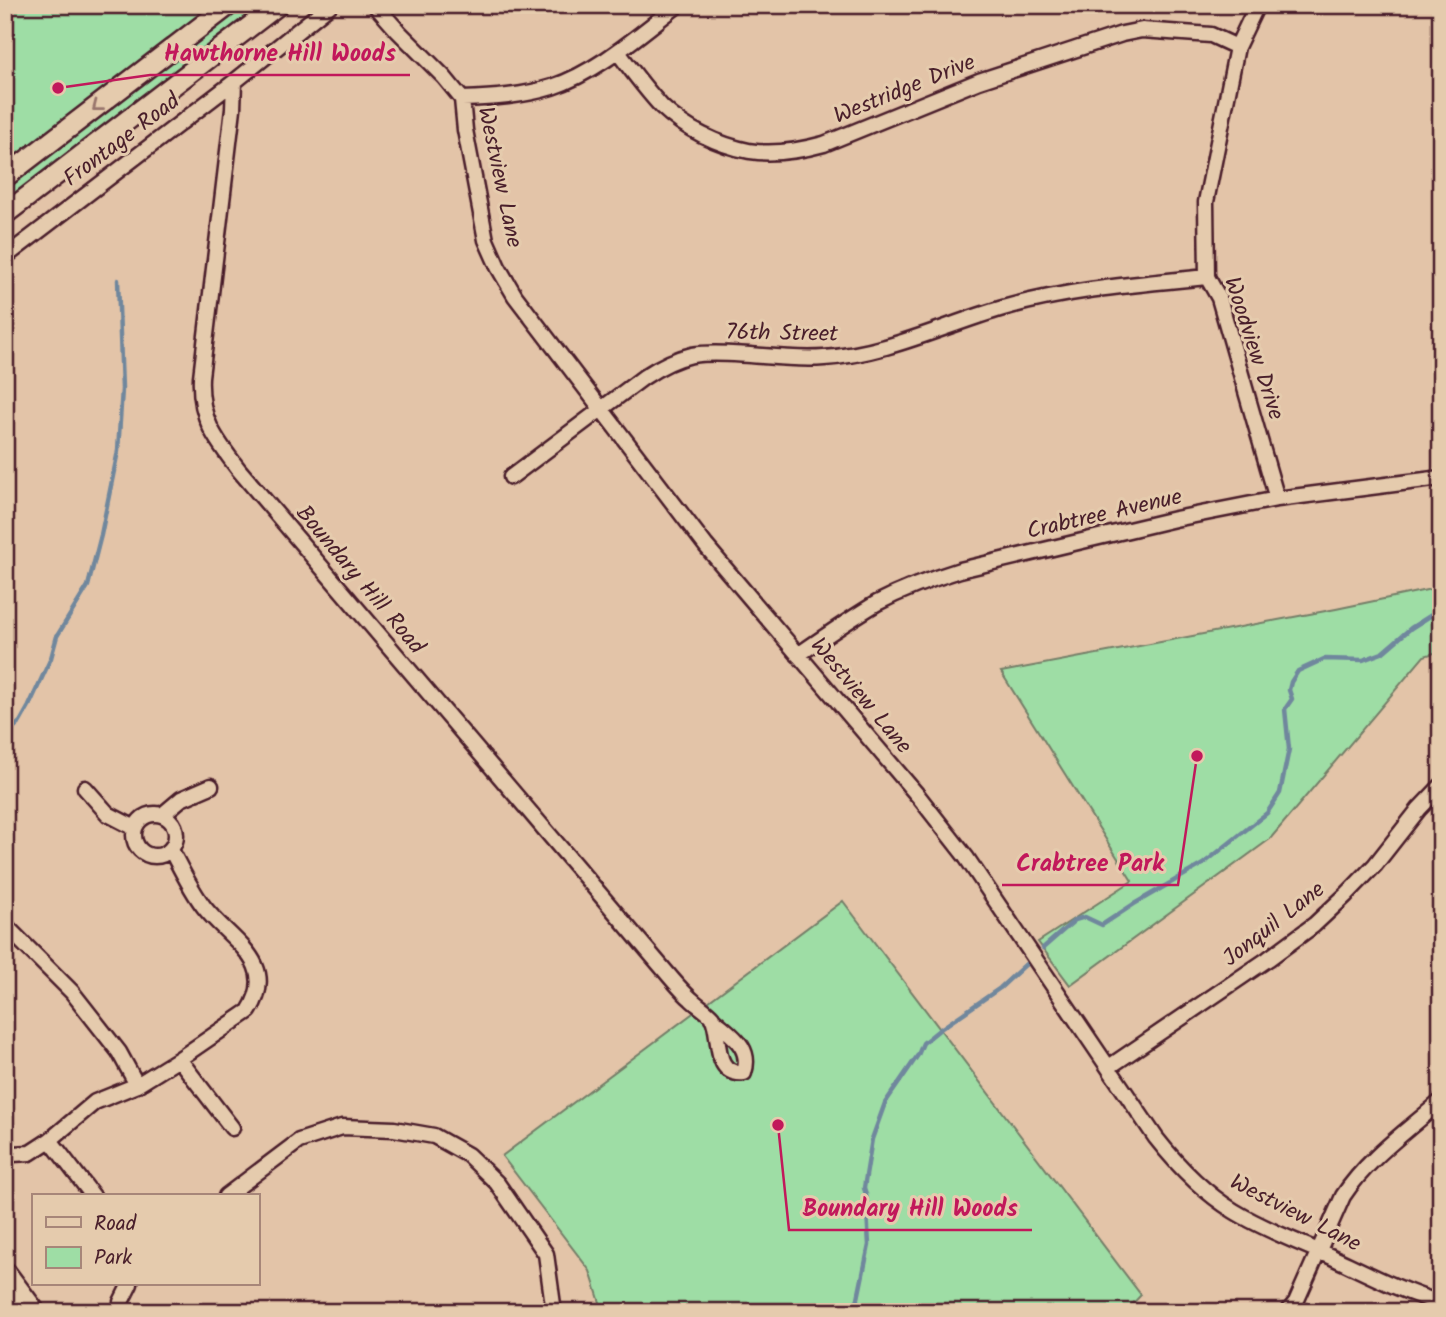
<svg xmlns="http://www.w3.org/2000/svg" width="1446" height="1317" viewBox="0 0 1446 1317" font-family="Kalam,sans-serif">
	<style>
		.green { fill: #9edda5; stroke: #747e68; stroke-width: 2 }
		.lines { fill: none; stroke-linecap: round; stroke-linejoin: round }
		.stream { stroke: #6f879d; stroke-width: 4.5 }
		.minor-casing { stroke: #4a1f2b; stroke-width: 19 }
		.secondary-casing { stroke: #4a1f2b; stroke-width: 24 }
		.primary-casing { stroke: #4a1f2b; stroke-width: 26 }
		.minor { stroke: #e5cbad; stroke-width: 14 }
		.secondary { stroke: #e5cbad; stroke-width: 19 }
		.primary { stroke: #e5cbad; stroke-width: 21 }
		.oneway { stroke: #98756c }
		.labels { text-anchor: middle; stroke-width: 6; stroke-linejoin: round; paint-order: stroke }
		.street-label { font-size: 23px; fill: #4a1f2b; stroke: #e5cbad }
		.leader { fill: none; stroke: #c2185b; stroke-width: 2.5 }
		.callout-dot { fill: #c2185b; stroke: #e5cbad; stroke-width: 2.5 }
		.callout-label { font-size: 24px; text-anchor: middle; font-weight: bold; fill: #c2185b; stroke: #e5cbad; stroke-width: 6; stroke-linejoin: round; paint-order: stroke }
	</style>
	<rect width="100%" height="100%" fill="#e3c4a8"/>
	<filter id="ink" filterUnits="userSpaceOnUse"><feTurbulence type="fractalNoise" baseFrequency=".0143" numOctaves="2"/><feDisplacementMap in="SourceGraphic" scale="14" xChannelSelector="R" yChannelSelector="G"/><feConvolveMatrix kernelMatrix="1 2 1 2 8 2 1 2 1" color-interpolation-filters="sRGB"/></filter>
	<g filter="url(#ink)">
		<path class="green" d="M5,5H218L5,170Z
			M243,5H263L5,203V188Z
			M1441,587V651L1424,656L1270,839L1070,985L1038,942L1132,881L1001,672L1336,609Z
			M843,901L1141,1295L1125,1312H603L590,1271L502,1156Z"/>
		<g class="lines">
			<path class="stream" d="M5,735L20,722L29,706L51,658L57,636L88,586L101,535L118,451L122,389L118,280
				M1043,948L1075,920L1085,917L1102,925L1134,904L1203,864L1267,813L1280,793L1289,749L1285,709L1292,699L1289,690L1291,682L1298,671L1324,659L1363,660L1382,653L1411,628L1441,609
				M853,1312L856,1308L869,1245L866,1194L864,1188L872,1139L885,1103L918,1055L923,1043L939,1030L1000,988L1026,964"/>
			<defs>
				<path id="minor" d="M375,5L398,31L444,77L462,99L465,130L486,240L498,267L515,296L706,546L919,797L966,857L1156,1138C1178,1166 1203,1192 1234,1211C1265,1230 1299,1242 1332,1257C1368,1274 1403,1292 1441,1303
					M1257,5L1237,47L1206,202L1207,277L1219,298L1277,499
					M618,52C632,71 646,90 662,107C685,129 718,145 749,151C772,155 802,150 824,144L979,81L1122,34L1142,30L1211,35L1237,47
					M234,82L233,109L201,377C199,418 215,439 239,470L672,979C678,986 684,993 691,999C697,1005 707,1011 712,1017C722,1034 711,1076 744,1073C753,1046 729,1034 712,1018
					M462,99C493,98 523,96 552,87C598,72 640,34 678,5
					M5,257L234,82L330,5
					M511,477L644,377C659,367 674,359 692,355C711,352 731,354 750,355C775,357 800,360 824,358C887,354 944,325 1003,308C1070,289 1138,284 1207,277
					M798,655C824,637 850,619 877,603C904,589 931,579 960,570L1175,519L1277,499L1441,478
					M85,788L108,814L135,828
					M134 835a21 21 0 1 1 42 0a21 21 0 1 1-42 0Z
					M162,815L181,799L211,786
					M5,925L72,992L119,1052L137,1085
					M179,1059L232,1128
					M1109,1067L1268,959L1314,925L1346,895L1375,865L1419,809L1441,786
					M50,1140L93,1196
					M5,1151L13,1154L30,1153L50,1140L95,1102L137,1085L179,1059L249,1011C280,962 230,941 204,907C191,890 181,869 171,850
					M226,1196L299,1141L342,1127L394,1129L434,1136L468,1155L497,1183L546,1254L554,1312
					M120,1312L121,1302L130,1284
					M1288,1312L1296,1302L1343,1196C1368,1158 1407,1131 1441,1101"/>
				<path id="secondary" d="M5,177L229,5
					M5,214L278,5"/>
				<path id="primary" d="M5,1273L34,1312"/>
			</defs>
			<use href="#minor" class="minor-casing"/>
			<use href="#secondary" class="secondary-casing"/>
			<use href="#primary" class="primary-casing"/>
			<use href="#minor" class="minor"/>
			<use href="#secondary" class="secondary"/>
			<use href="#primary" class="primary"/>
		</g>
		<defs><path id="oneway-chevron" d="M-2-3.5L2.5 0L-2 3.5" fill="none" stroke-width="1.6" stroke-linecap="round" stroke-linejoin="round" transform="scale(1.75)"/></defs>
		<use class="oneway" href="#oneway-chevron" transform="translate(97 107) rotate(142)"/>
	</g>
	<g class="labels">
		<g class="street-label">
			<text transform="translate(904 88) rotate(-22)" y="8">Westridge Drive</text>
			<text transform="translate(121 139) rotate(-37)" y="8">Frontage Road</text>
			<text transform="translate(501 177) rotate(78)" y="8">Westview Lane</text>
			<text transform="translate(782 332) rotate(1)" y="8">76th Street</text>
			<text transform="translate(1255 348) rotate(72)" y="8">Woodview Drive</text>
			<text transform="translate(1104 513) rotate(-13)" y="8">Crabtree Avenue</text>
			<text transform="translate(361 579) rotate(50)" y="8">Boundary Hill Road</text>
			<text transform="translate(862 695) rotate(50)" y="8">Westview Lane</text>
			<text transform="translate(1273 923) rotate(-38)" y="8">Jonquil Lane</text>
			<text transform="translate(1296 1212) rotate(27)" y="8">Westview Lane</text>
		</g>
	</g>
	<path class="leader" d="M58 88L150 75H410M1197 756L1178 885H1002M778 1125L789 1230H1032"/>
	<g class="callout-dot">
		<circle cx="58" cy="88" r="7"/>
		<circle cx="1197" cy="756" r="7"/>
		<circle cx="778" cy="1125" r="7"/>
	</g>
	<g class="callout-label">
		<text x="280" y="61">Hawthorne Hill Woods</text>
		<text x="1090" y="871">Crabtree Park</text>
		<text x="910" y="1216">Boundary Hill Woods</text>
	</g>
	<rect width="1446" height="1317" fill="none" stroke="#e5cbad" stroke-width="28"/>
	<rect x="14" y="14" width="1418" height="1289" fill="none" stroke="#4a1f2b" stroke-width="2.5" filter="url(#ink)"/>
	<rect x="32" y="1194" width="228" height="91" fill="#e5cbad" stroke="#a78679" stroke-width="2"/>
	<rect x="46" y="1217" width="35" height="10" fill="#e5cbad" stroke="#a78679" stroke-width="2"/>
	<text x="94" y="1230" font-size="21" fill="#4a1f2b">Road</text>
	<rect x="46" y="1247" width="35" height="21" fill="#9edda5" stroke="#a78679" stroke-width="2"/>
	<text x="94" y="1264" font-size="21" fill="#4a1f2b">Park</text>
</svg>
